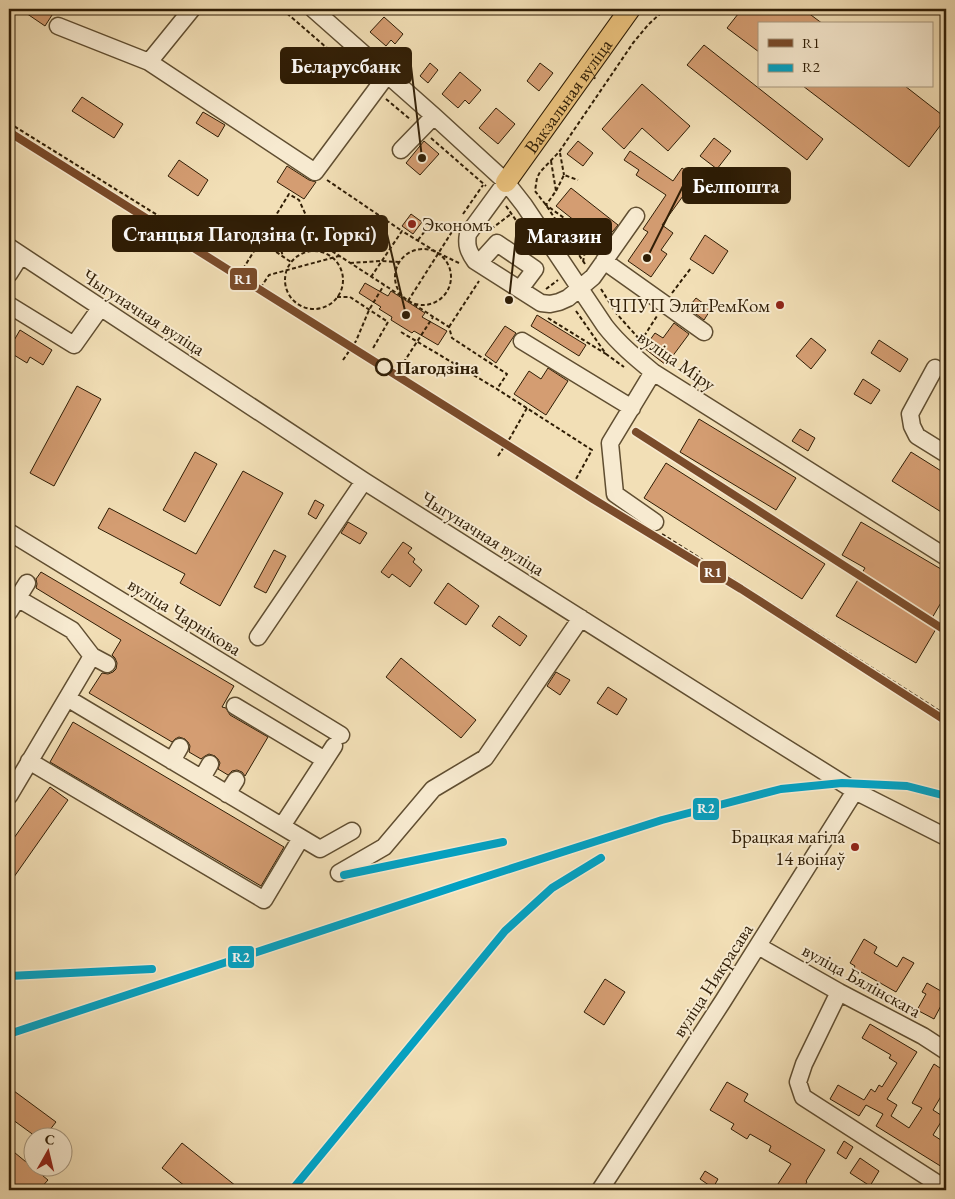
<svg xmlns="http://www.w3.org/2000/svg" width="955" height="1199" viewBox="0 0 955 1199" font-family="'EB Garamond',serif">
	<style>
		.building { fill: #d49d72; stroke: #2f1d05 }
		.lines { fill: none; stroke-linecap: round; stroke-linejoin: round }
		.minor-casing { stroke: #604e31; stroke-width: 19 }
		.major-casing { stroke: #2f1d05; stroke-width: 22 }
		.path { stroke: #2f1d05; stroke-width: 2; stroke-dasharray: 4 2.5; stroke-linecap: butt }
		.minor { stroke: #f7ead0; stroke-width: 16 }
		.major { stroke: #e9c07b; stroke-width: 20 }
		.rail-1-casing { stroke: #f7ead0; stroke-width: 11 }
		.rail-2-casing { stroke: #f7ead0; stroke-width: 11 }
		.rail-1 { stroke: #7a4b2a; stroke-width: 8 }
		.rail-2 { stroke: #02a2c4; stroke-width: 8 }
		.poi-dot { fill: #8f2418; stroke: #f7ead0; stroke-width: 2 }
		.stop-dot { fill: #f7ead0; stroke: #2f1d05; stroke-width: 2.5 }
		.labels { text-anchor: middle; stroke-width: 4; stroke-linejoin: round; paint-order: stroke }
		.street-label { font-size: 19px; fill: #2f1d05; stroke: #f7ead0 }
		.poi-label { font-size: 19px; fill: #2f1d05; stroke: #f7ead0; text-anchor: end }
		.stop-label { font-size: 19px; font-weight: bold; fill: #2f1d05; stroke: #f7ead0; text-anchor: start }
		.leader { fill: none; stroke: #2f1d05; stroke-width: 2 }
		.callout-dot { fill: #2f1d05; stroke: #f7ead0; stroke-width: 2 }
		.callout { fill: #2f1d05; stroke: #2f1d05; stroke-width: 2 }
		.callout-label { font-size: 20px; text-anchor: middle; font-weight: bold; fill: #fff }
		.line-badge { stroke: #f7ead0; stroke-width: 2 }
		.badge-label { font-size: 14px; text-anchor: middle; font-weight: bold; fill: #fff }
	</style>
	<rect width="100%" height="100%" fill="#f2dfb6"/>
	<filter id="stains"><feTurbulence type="fractalNoise" baseFrequency=".004" numOctaves="4"/><feColorMatrix values="0 0 0 0 .2 0 0 0 0 .09 0 0 0 0 .02 0 0 0 .5 -.17"/></filter>
	<radialGradient id="worn" r=".72"><stop offset=".6" stop-color="#630" stop-opacity="0"/><stop offset="1" stop-color="#630" stop-opacity=".3"/></radialGradient>
	<path class="building" d="M20,9H49L54,12L45,26Z
		M742,9H803L823,24H759V52L727,28Z
		M384,17L403,34L395,44L391,40L386,46L370,32Z
		M704,45L823,139L807,160L687,65Z
		M430,63L438,70L428,83L420,76Z
		M540,63L553,73L539,91L527,81Z
		M460,72L481,90L469,104L465,100L458,108L442,94Z
		M642,84L690,126L668,151L642,128L624,149L602,129Z
		M803,86H905L946,118L909,167Z
		M82,97L123,124L114,138L72,111Z
		M496,108L515,124L498,144L479,128Z
		M203,112L225,125L218,137L196,123Z
		M714,138L731,151L717,169L700,156Z
		M424,141L439,154L420,175L406,163Z
		M578,141L593,153L583,166L567,154Z
		M630,151L673,181L682,168L696,178L662,225L673,233L661,250L667,254L651,277L628,261L648,232L643,229L666,195L636,175L639,170L624,160Z
		M179,160L208,180L198,196L168,176Z
		M287,166L309,180L316,182L304,199L277,182Z
		M571,188L618,225L603,243L556,206Z
		M411,214L422,222L413,234L402,226Z
		M705,235L728,251L713,274L690,259Z
		M365,283L388,296L391,291L425,313L422,317L447,331L438,345L414,331L412,333L391,320L392,317L379,309L381,307L359,293Z
		M696,298L711,309L704,320L688,308Z
		M537,315L586,345L579,356L531,326Z
		M674,323L689,334L666,365L644,348L655,333L663,338Z
		M505,326L516,333L496,363L485,355Z
		M20,330L52,350L43,365L30,357L27,363L9,352V349Z
		M811,338L826,350L811,369L796,356Z
		M879,340L908,359L900,372L871,353Z
		M548,368L568,381L546,415L514,394L529,371L541,379Z
		M863,379L880,390L871,404L854,394Z
		M77,386L101,399L54,486L30,473Z
		M699,419L796,478L776,510L680,452Z
		M800,429L815,438L808,451L792,441Z
		M195,452L217,464L185,522L163,510Z
		M911,452L946,474V515L892,481Z
		M666,463L825,564L802,599L644,498Z
		M243,471L283,493L220,606L180,583L185,574L98,528L109,508L196,554Z
		M315,500L324,505L316,519L308,514Z
		M348,522L367,533L360,544L341,533Z
		M861,522L946,572V594L928,625L936,629L916,663L836,616L865,568L842,555Z
		M403,542L412,548L408,553L415,559L413,562L422,570L410,587L392,574L389,578L381,572Z
		M274,550L286,556L266,593L254,587Z
		M41,572L234,686L222,707L226,708L230,715L268,737L245,776L242,772L237,770L232,771L228,775L218,769L220,763L218,759L215,756L209,754L205,756L201,759L189,752L190,746L188,742L185,739L179,737L175,739L172,742L89,693L102,673L108,674L113,672L116,669L117,663L115,658L112,655L121,640L36,588L37,584L36,579Z
		M448,583L479,606L466,625L434,603Z
		M499,616L527,636L520,646L492,626Z
		M401,658L476,720L461,738L386,677Z
		M556,672L570,680L560,695L547,686Z
		M608,687L627,699L617,715L597,703Z
		M73,722L284,847L261,886L50,762Z
		M50,787L68,800L9,884V845Z
		M864,939L877,947L874,953L897,967L903,957L914,963L896,992L854,968L855,966L850,963Z
		M605,979L625,992L604,1025L584,1012Z
		M927,983L946,994V996L934,1019L917,1010L926,994L922,992Z
		M870,1024L917,1052L887,1099L897,1105L891,1116L909,1128L922,1108L912,1103L934,1064L946,1072V1088L933,1110L944,1117L933,1135L944,1142L941,1147L946,1150V1160L942,1167L876,1126L883,1114L866,1105L859,1116L830,1099L838,1085L864,1100L871,1089L875,1092L879,1085L882,1087L897,1063L889,1058L891,1055L862,1038Z
		M727,1082L748,1094L744,1101L825,1150L806,1181L807,1182L802,1190H774L791,1164L769,1151L771,1146L750,1134L747,1139L731,1129L734,1124L710,1110Z
		M14,1091L56,1122L45,1136H35L9,1117V1099Z
		M844,1141L853,1147L846,1159L837,1153Z
		M182,1143L241,1190H190L162,1168Z
		M9,1148L48,1180L39,1190H9Z
		M860,1158L879,1171L870,1186L850,1173Z
		M705,1171L718,1179L713,1188L700,1179Z"/>
	<g class="lines">
		<defs>
			<path id="minor" d="M192,9L149,62L315,172L387,75
				M313,9L434,116L506,182L524,205L605,326C619,344 636,358 653,372L946,557
				M58,26L149,62
				M401,150L434,116
				M506,182L468,234C466,245 468,251 475,261L541,303L550,304L559,302L568,298L593,277L636,216
				M9,247L364,481L759,731L855,791L946,837
				M604,261L704,332
				M479,263L497,243L535,269L520,289
				M9,274L21,255
				M9,305L74,345L101,307
				M522,341L632,408
				M935,368L910,414L912,426L917,436L946,454
				M653,372L610,443L615,494L655,522
				M9,532L341,735
				M9,612L27,583
				M258,637L364,481
				M92,656L107,664
				M67,698L320,849L352,831
				M235,706L325,760
				M29,761L264,900L301,838
				M172,761L180,747
				M202,778L210,764
				M227,794L236,780
				M9,796L92,656L72,630L17,598
				M282,826L334,746
				M339,873L384,847L433,789L485,758L581,618
				M758,946L839,992L923,1036L946,1051
				M839,992L804,1064L798,1082L803,1097L946,1189
				M600,1190L723,1001L855,791"/>
			<g id="major">
				<path id="s1" d="M506,182L630,9"/>
			</g>
		</defs>
		<use href="#minor" class="minor-casing"/>
		<use href="#major" class="major-casing"/>
		<path class="path" d="M282,9L365,81
			M386,99L411,120
			M9,123L204,244
			M431,138L486,186
			M560,153L564,175
			M551,161L556,191L546,205L599,243
			M327,180L402,231
			M556,191L564,175L578,180
			M506,206L529,239
			M463,214L483,185
			M273,219L283,257
			M491,229L511,214
			M418,240L425,231
			M260,241L291,262
			M395 277a28 28 0 1 1 56 0a28 28 0 1 1-56 0Z
			M285 280a29 29 0 1 1 58 0a29 29 0 1 1-58 0Z
			M583,262L588,235
			M350,263L381,261L399,262
			M585,264L546,205L535,191L537,178L540,172L559,152L633,43L648,25L665,9
			M243,269L289,194L299,200L318,242L449,327L452,338L507,374L497,389
			M371,277L402,231L438,253L459,263
			M546,289L558,280
			M601,289L616,313L641,341L657,316
			M257,293L269,275L339,256
			M672,293L691,268
			M337,297H350L388,322L372,350
			M408,301L455,227
			M576,311L606,354L624,367
			M548,318L606,354
			M449,327L479,281
			M401,332L497,389L592,450L576,479
			M343,360L356,341L369,310L384,285
			M400,368L433,317
			M498,456L510,438L527,408
			M662,534L946,715"/>
		<use href="#minor" class="minor"/>
		<use href="#major" class="major"/>
		<defs>
			<path id="rail-1" d="M9,132L593,499L741,589L946,721
				M636,432L946,631"/>
			<path id="rail-2" d="M344,875L503,842
				M9,976L152,969
				M9,1034L460,885L662,820L781,789L842,783L907,786L946,796
				M292,1190L505,931L552,888L601,858"/>
		</defs>
		<use href="#rail-1" class="rail-1-casing"/>
		<use href="#rail-2" class="rail-2-casing"/>
		<use href="#rail-1" class="rail-1"/>
		<use href="#rail-2" class="rail-2"/>
	</g>
	<g class="poi-dot">
		<circle cx="412" cy="224" r="5"/>
		<circle cx="780" cy="305" r="5"/>
		<circle cx="855" cy="847" r="5"/>
	</g>
	<circle class="stop-dot" cx="384" cy="367" r="8"/>
	<g class="labels">
		<g class="street-label">
			<text dy="7" stroke="none"><textPath href="#s1" startOffset="106">Вакзальная вуліца</textPath></text>
			<text transform="translate(144 312) rotate(33)" y="7">Чыгуначная вуліца</text>
			<text transform="translate(677 360) rotate(35)" y="7">вуліца Міру</text>
			<text transform="translate(483 533) rotate(32)" y="7">Чыгуначная вуліца</text>
			<text transform="translate(185 616) rotate(32)" y="7">вуліца Чарнікова</text>
			<text transform="translate(712 980) rotate(-57)" y="7">вуліца Някрасава</text>
			<text transform="translate(862 980) rotate(29)" y="7">вуліца Бялінскага</text>
		</g>
		<g class="poi-label">
			<text x="422" y="231" text-anchor="start">Экономъ</text>
			<text x="770" y="312">ЧПУП ЭлитРемКом</text>
			<text x="845" y="843">Брацкая магіла<tspan x="845" dy="22">14 воінаў</tspan></text>
		</g>
		<g class="stop-label">
			<text x="396" y="374">Пагодзіна</text>
		</g>
	</g>
	<path class="leader" d="M422 158L411 66M647 258L683 186M406 315L387 234M509 300L516 236"/>
	<g class="callout-dot">
		<circle cx="422" cy="158" r="5"/>
		<circle cx="647" cy="258" r="5"/>
		<circle cx="406" cy="315" r="5"/>
		<circle cx="509" cy="300" r="5"/>
	</g>
	<g class="callout">
		<rect x="281" y="48" width="130" height="35" rx="5"/>
		<rect x="683" y="168" width="107" height="35" rx="5"/>
		<rect x="113" y="216" width="274" height="35" rx="5"/>
		<rect x="516" y="219" width="95" height="35" rx="5"/>
	</g>
	<g class="callout-label">
		<text x="346" y="73">Беларусбанк</text>
		<text x="736" y="193">Белпошта</text>
		<text x="250" y="241">Станцыя Пагодзіна (г. Горкі)</text>
		<text x="564" y="243">Магазин</text>
	</g>
	<g class="line-badge">
		<rect x="229" y="267" width="29" height="24" rx="5" fill="#7a4b2a"/>
		<rect x="699" y="560" width="28" height="24" rx="5" fill="#7a4b2a"/>
		<rect x="692" y="797" width="28" height="24" rx="5" fill="#02a2c4"/>
		<rect x="227" y="945" width="28" height="24" rx="5" fill="#02a2c4"/>
	</g>
	<g class="badge-label">
		<text x="243" y="284">R1</text>
		<text x="713" y="577">R1</text>
		<text x="706" y="813">R2</text>
		<text x="241" y="962">R2</text>
	</g>
	<rect width="955" height="1199" fill="none" stroke="#f2dfb6" stroke-width="30"/>
	<rect x="10" y="10" width="935" height="1179" fill="none" stroke="#2f1d05" stroke-width="2.5"/>
	<rect x="15" y="15" width="925" height="1169" fill="none" stroke="#2f1d05"/>
	<rect x="758" y="22" width="175" height="65" fill="#f7ead0" stroke="#a7987f"/>
	<rect x="768" y="39" width="25" height="8" fill="#7a4b2a" stroke="#a7987f"/>
	<text x="802" y="48" font-size="15" fill="#2f1d05">R1</text>
	<rect x="768" y="64" width="25" height="8" fill="#02a2c4" stroke="#a7987f"/>
	<text x="802" y="72" font-size="15" fill="#2f1d05">R2</text>
	<g transform="translate(48 1152) rotate(8)"><circle r="24" fill="#f7ead0" stroke="#a7987f"/>
	<path d="M0-4L9 19L0 12L-9 19Z" fill="#8f2418"/>
	<text y="-8" font-size="14" font-weight="bold" text-anchor="middle" fill="#2f1d05">С</text>
	</g>
	<rect width="100%" height="100%" filter="url(#stains)"/>
	<rect width="100%" height="100%" fill="url(#worn)"/>
</svg>
